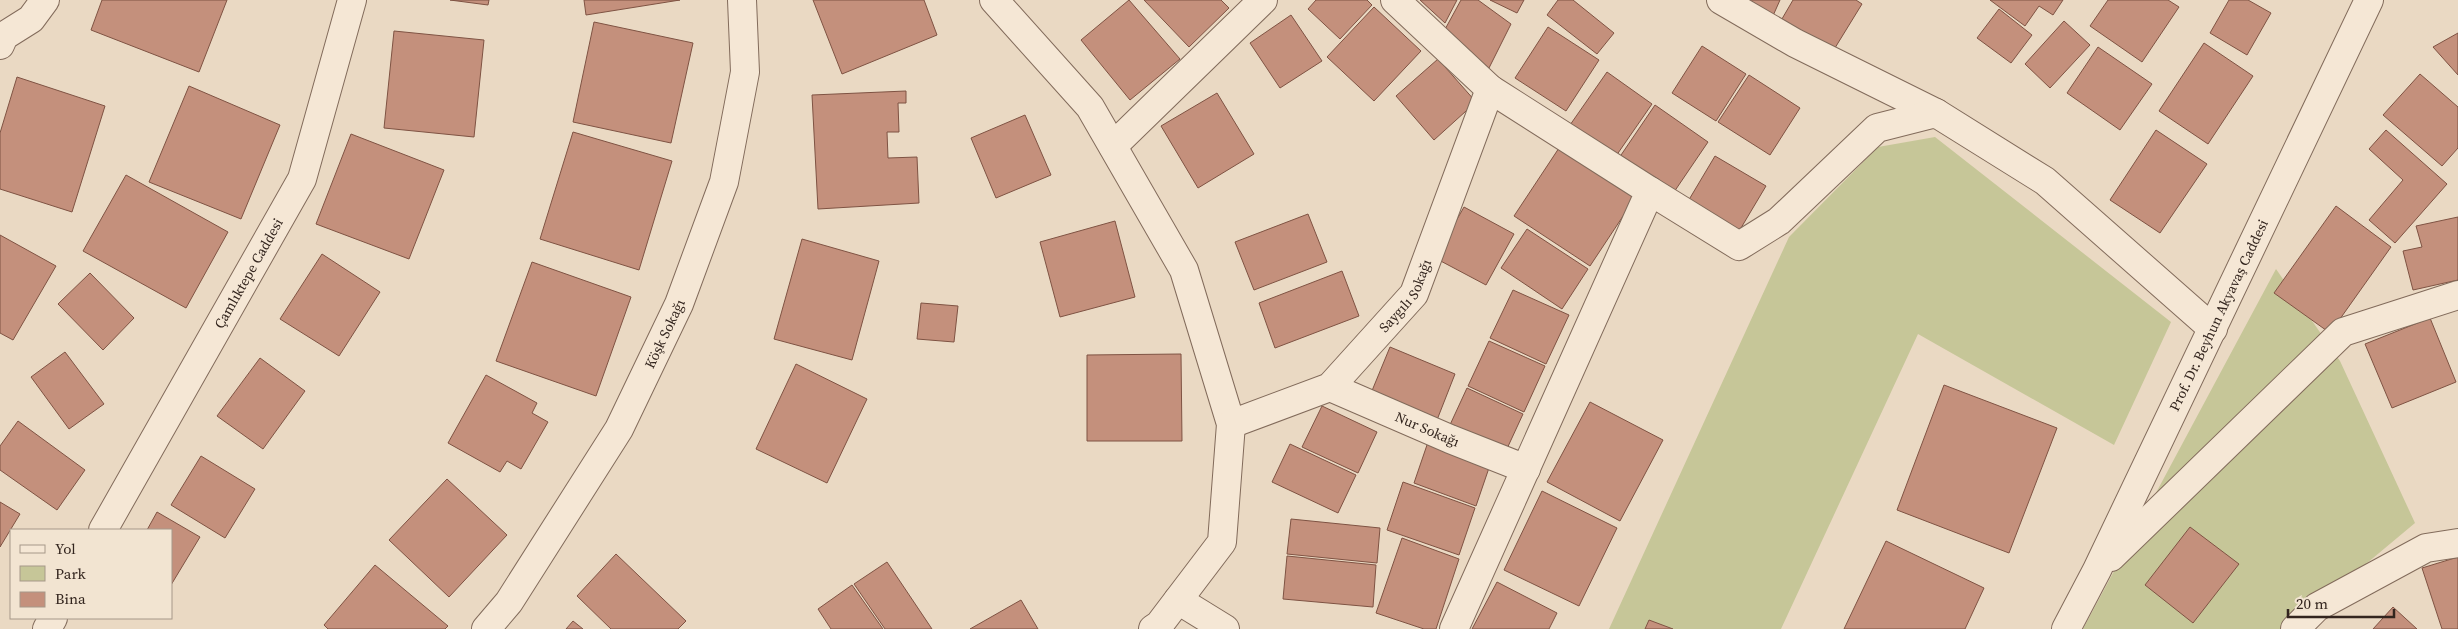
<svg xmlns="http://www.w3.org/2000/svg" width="2458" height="629" viewBox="0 0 2458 629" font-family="'Source Serif 4',serif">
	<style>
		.green { fill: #c6c698 }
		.building { fill: #c4907c; stroke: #7f5343 }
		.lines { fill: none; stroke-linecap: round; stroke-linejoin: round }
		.minor-casing { stroke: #826b5b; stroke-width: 30 }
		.minor { stroke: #f5e7d5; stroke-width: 28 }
		.labels { text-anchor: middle; stroke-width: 5; stroke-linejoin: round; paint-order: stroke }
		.street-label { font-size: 14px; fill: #33251e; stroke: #f2e4d1 }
	</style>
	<rect width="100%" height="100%" fill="#ead9c3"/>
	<path class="green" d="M1935,137L2171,322L2114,445L1918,334L1781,629H1609L1789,237L1878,147Z
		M2276,269L2340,361L2415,523L2288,629H2083Z"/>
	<path class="building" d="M102,0H227L199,72L91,30Z
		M450,0H489L488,5Z
		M584,0H680L586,15Z
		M813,0H924L937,35L842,74Z
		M1129,0L1180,59L1130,100L1081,40Z
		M1144,0H1221L1229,8L1189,47Z
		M1316,0H1367L1372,5L1340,39L1308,9Z
		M1420,0H1457L1445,23Z
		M1461,0H1478L1511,24L1489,68L1443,33Z
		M1490,0H1524L1517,13Z
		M1558,0H1573L1614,33L1597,54L1547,15Z
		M1735,0H1780L1772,18Z
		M1793,0H1856L1862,4L1830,56L1779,24Z
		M1990,0H2063L2053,15L2039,6L2025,26Z
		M2108,0H2168L2179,7L2142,62L2090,26Z
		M2229,0H2248L2271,13L2247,55L2210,33Z
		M1374,7L1421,51L1374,101L1327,57Z
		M1999,9L2032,35L2011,63L1977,38Z
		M1291,15L1322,61L1280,88L1250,43Z
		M2064,21L2090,45L2050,88L2025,64Z
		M594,22L693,43L671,143L573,122Z
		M1548,27L1599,60L1566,111L1515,78Z
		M394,31L484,40L474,137L384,128Z
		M2458,33V75L2433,47Z
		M2204,43L2253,76L2208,144L2159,111Z
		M1702,46L1746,74L1716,121L1672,93Z
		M2098,47L2152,84L2120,130L2067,93Z
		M1438,59L1476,102L1434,140L1396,96Z
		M1607,72L1652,104L1616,156L1570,125Z
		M2420,74L2458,107V148L2442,166L2383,115Z
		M1749,75L1800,108L1770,155L1718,122Z
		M17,77L105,106L72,212L0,189V133Z
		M189,86L280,125L241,219L149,182Z
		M906,91V103H898L899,132H887L888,158L917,157L919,203L818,209L812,95Z
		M1217,93L1254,154L1198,188L1161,126Z
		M1655,105L1708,142L1672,195L1619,158Z
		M1025,115L1051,175L996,198L971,138Z
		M2156,130L2207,164L2160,233L2110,200Z
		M2386,130L2447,184L2395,243L2369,220L2403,180L2369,149Z
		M573,132L672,161L639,270L540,239Z
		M351,134L444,170L409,259L316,224Z
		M1559,148L1635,198L1590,266L1514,216Z
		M1715,156L1766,186L1735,238L1684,208Z
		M126,175L228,232L186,308L83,251Z
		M2336,206L2391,247L2330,333L2274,293Z
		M1464,207L1514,234L1486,285L1435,258Z
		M1308,214L1327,262L1254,290L1235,242Z
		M2458,217V280L2413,290L2403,251L2422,247L2416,226Z
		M1115,221L1135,297L1060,317L1040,242Z
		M1527,229L1588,269L1562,309L1501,268Z
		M0,235L56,266L13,340L0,333Z
		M802,239L879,261L852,360L774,339Z
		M322,254L380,292L339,356L280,319Z
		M532,262L631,297L596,396L496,361Z
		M1342,271L1359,316L1275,348L1259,303Z
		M90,273L134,318L103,350L58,304Z
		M1513,290L1569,315L1546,364L1490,338Z
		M921,303L958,306L954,342L917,339Z
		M2430,318L2456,382L2392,408L2365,344Z
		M1489,341L1545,366L1524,412L1468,386Z
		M1390,347L1455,374L1435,425L1369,398Z
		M65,352L104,404L69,429L31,377Z
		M1181,354L1182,441H1087V355Z
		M260,358L305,391L263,449L217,416Z
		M796,364L867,399L827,483L756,449Z
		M486,375L537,403L532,413L548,422L521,469L507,461L500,472L448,443Z
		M1944,385L2057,428L2009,553L1897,510Z
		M1467,388L1523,414L1505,453L1449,427Z
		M1590,402L1663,440L1620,521L1547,482Z
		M1322,406L1377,432L1358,473L1302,447Z
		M18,421L85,470L57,510L0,470V446Z
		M1428,442L1491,462L1476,506L1414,483Z
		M1290,444L1356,475L1338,513L1272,482Z
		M201,456L255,489L225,538L171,505Z
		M447,479L507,535L449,597L389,540Z
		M1403,482L1475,508L1459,555L1387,530Z
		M1542,491L1617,528L1579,606L1504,570Z
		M0,502L20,514L0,547Z
		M157,512L200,537L171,585V530H147Z
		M1291,519L1380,528L1377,563L1287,554Z
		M2190,527L2239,564L2193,623L2145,585Z
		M1402,538L1459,559L1436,629H1424L1376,613Z
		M1886,541L1984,588L1965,629H1844Z
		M616,554L686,621L678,629H611L577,596Z
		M1287,556L1376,565L1373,607L1283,599Z
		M2458,557V629H2442L2422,568Z
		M887,562L932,629H885L854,584Z
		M375,565L448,626L445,629H328L324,625Z
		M1497,582L1557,613L1549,629H1472Z
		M852,585L883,629H831L818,609Z
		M1021,600L1038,629H970Z
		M2393,607L2417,629H2373Z
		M1649,620L1673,629H1645Z
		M573,621L583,629H566Z"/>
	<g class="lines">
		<defs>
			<g id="minor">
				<path d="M994,0L1090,107L1184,270L1231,424L1222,542L1159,625L1153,629"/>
				<path d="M1395,0L1490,89L1650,191L1454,629"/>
				<path d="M1721,0L1795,43L1936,113"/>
				<path d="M0,45L4,36L31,19L45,0"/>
				<path d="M1113,146L1263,0"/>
				<path d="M1650,191L1739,246L1779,221L1877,128L1936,113L2045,181L2213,329"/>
				<path id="s1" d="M1330,387L1450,439L1526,469"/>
				<path id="s2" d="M1231,424L1330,387L1414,294L1490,89"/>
				<path id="s3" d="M103,530L302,179L352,0"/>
				<path d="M2111,557L2343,332L2458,295"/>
				<path d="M1178,600L1225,629"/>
				<path d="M47,629L53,618"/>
				<path id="s4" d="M486,629L509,602L619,429L679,304L724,182L745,72L742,0"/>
				<path id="s5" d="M2066,629L2097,570L2369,0"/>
				<path d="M2295,629L2317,607L2426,548L2458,543"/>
			</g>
		</defs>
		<use href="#minor" class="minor-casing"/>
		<use href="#minor" class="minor"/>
	</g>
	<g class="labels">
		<g class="street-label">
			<text dy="5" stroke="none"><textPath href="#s3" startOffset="295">Çamlıktepe Caddesi</textPath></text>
			<text dy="5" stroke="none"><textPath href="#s2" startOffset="225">Saygılı Sokağı</textPath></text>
			<text dy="5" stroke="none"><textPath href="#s5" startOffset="349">Prof. Dr. Beyhun Akyavaş Caddesi</textPath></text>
			<text dy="5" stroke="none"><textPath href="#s4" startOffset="346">Köşk Sokağı</textPath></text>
			<text dy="5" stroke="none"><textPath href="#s1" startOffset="106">Nur Sokağı</textPath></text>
		</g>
	</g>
	<rect x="10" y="529" width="162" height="90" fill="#f2e4d1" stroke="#a69889"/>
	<rect x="20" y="545" width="25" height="8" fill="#f5e7d5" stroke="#a69889"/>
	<text x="55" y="554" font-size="15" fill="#33251e">Yol</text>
	<rect x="20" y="566" width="25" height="15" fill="#c6c698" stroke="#a69889"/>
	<text x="55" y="579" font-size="15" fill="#33251e">Park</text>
	<rect x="20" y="592" width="25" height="15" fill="#c4907c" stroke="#a69889"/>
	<text x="55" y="604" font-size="15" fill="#33251e">Bina</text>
	<path d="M2288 609v8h106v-8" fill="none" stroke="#33251e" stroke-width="2.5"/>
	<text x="2296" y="609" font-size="15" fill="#33251e" stroke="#f2e4d1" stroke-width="4" paint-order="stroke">20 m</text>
</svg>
